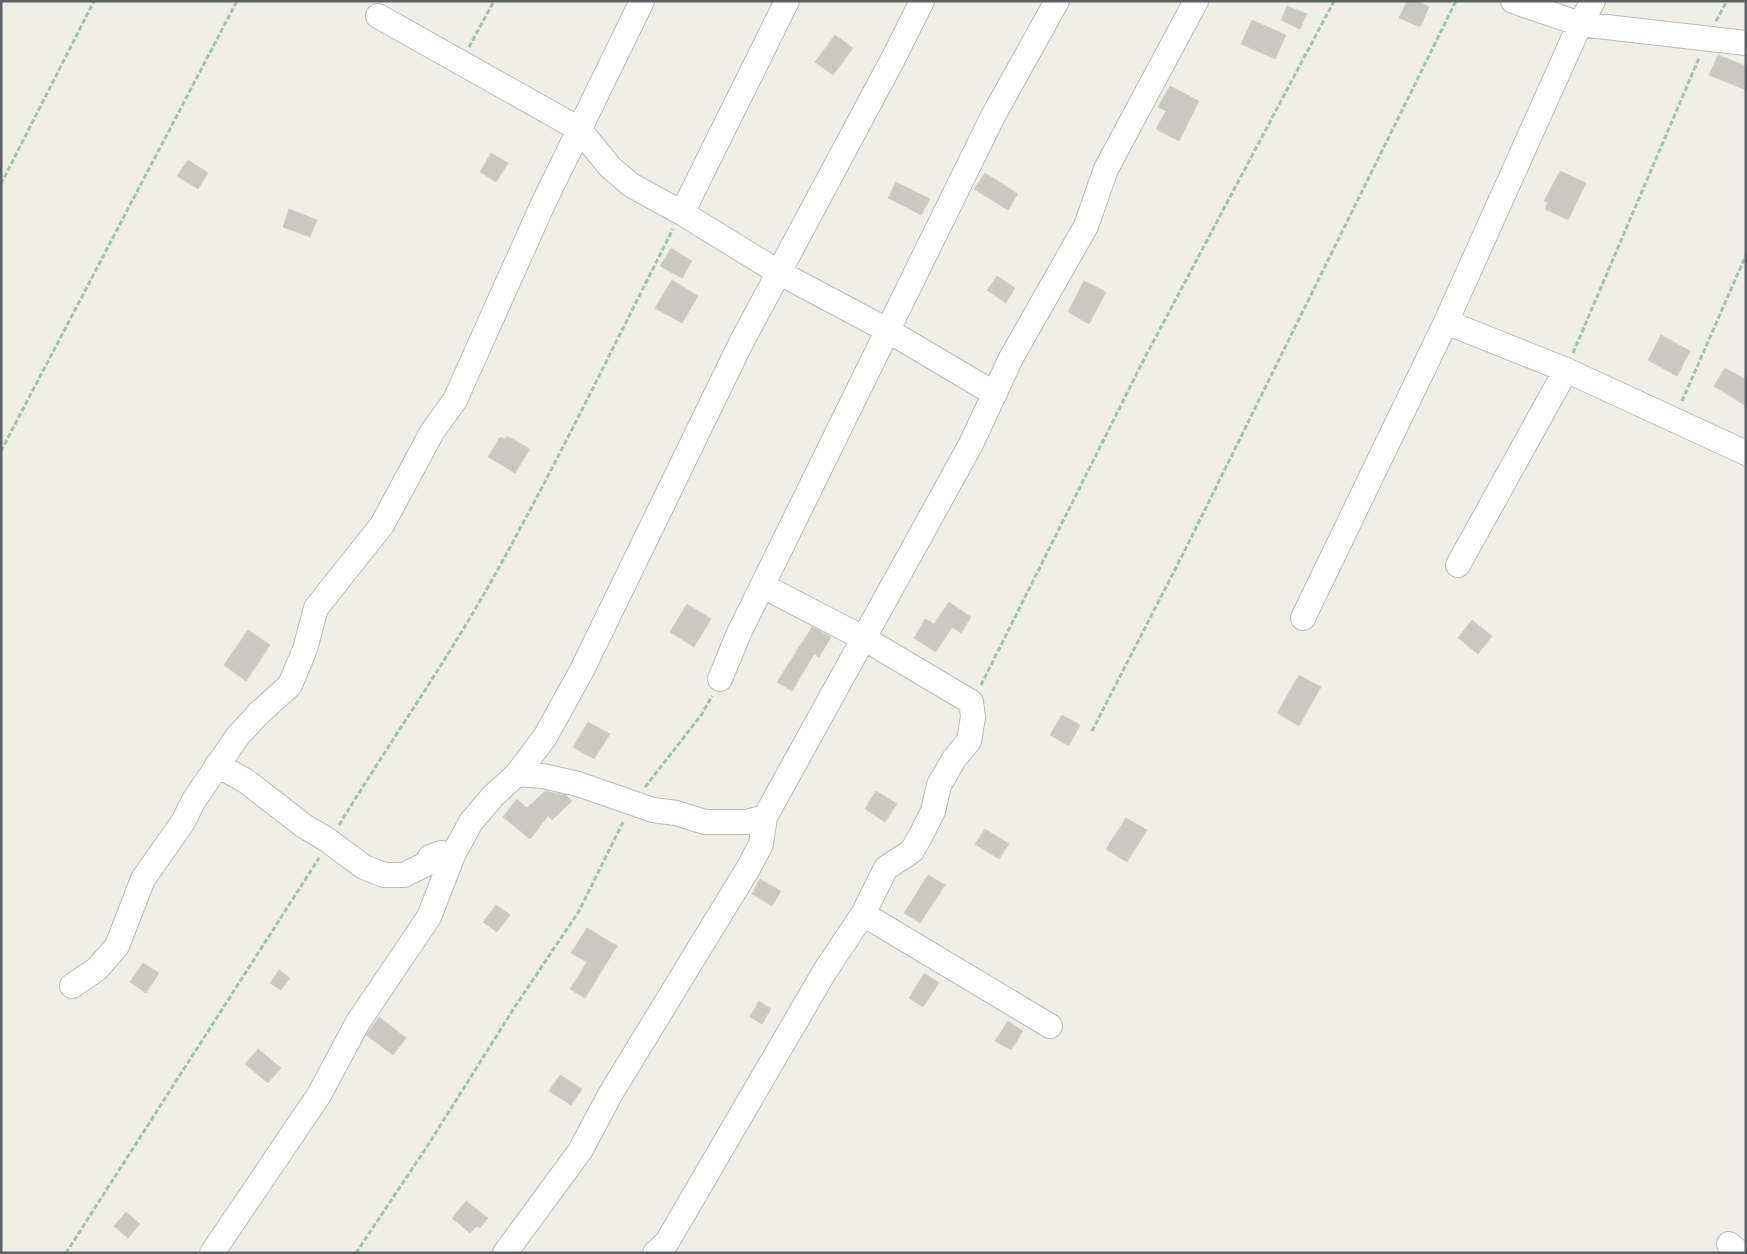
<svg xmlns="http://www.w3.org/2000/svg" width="1747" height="1254" viewBox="0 0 1747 1254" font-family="'Open Sans',sans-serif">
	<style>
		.building { fill: #cbc8c2; stroke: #d5d0c3 }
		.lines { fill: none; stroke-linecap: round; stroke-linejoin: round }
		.minor-casing { stroke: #b8bbbf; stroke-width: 26 }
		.path { stroke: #9ac9a9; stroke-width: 3; stroke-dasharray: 5 2.5; stroke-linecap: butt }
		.minor { stroke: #fff; stroke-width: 24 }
	</style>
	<rect width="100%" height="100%" fill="#f0eee5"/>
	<path class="building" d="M1407,1H1418L1429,7L1420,27L1399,18Z
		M1287,6L1307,14L1300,29L1281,20Z
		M1252,20L1286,35L1275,59L1241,44Z
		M835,35L853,48L833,75L815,62Z
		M1718,55L1746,66V90L1709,75Z
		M1170,86L1199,101L1179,141L1156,129L1166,111L1158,107Z
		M491,153L508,163L496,182L480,172Z
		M188,160L208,173L198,189L177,176Z
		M1560,171L1586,183L1568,220L1545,209L1548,202L1544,201Z
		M985,173L1018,194L1008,210L974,189Z
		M896,182L930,199L921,215L888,198Z
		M289,209L317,220L310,237L283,227Z
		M671,248L692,261L682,278L660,266Z
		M997,276L1015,288L1006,303L987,290Z
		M672,280L698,296L682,323L655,308Z
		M1084,281L1106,292L1089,324L1068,312Z
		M1661,335L1690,351L1677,376L1648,360Z
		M1725,368L1746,380V406L1714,386Z
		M507,436L530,449L515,473L488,457L500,437L505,439Z
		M949,602L971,617L961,633L952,627L936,652L914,638L925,619L934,624Z
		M687,604L711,619L694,647L670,632Z
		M1472,620L1492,636L1478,654L1458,638Z
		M812,627L831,637L819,657L814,654L792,691L777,682Z
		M248,630L270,645L246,681L224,665Z
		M1299,675L1321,687L1299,726L1277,713Z
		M1062,715L1080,725L1069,746L1050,735Z
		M588,722L610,734L594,759L573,747Z
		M545,791L566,795L572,801L552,820L548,816L530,839L503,817L517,799L527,808Z
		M876,791L897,804L885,822L865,809Z
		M1126,818L1147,830L1127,862L1106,849Z
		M985,829L1009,844L999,859L975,844Z
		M928,875L945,885L920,923L904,913Z
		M760,879L781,891L772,906L752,894Z
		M496,905L510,915L497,932L483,922Z
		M587,928L617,946L585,998L570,989L587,962L571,953Z
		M143,963L159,973L146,993L130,982Z
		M279,970L290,978L281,990L270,983Z
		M924,973L939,983L923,1007L909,998Z
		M759,1001L771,1009L762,1024L750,1017Z
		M379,1017L406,1038L393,1055L366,1035Z
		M1008,1021L1023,1031L1011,1050L995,1041Z
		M258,1049L281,1068L268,1083L245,1064Z
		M560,1075L582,1089L571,1105L549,1091Z
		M466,1201L488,1218L480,1228L477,1226L470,1233L452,1218Z
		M126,1212L140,1224L128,1238L114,1226Z"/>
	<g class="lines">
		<defs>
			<path id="minor" d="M1513,1L1580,24L1746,43
				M378,16L579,129L610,167L631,185L682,213L778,272L887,330L995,394
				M682,213L787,1
				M1446,322L1566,370L1746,453
				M1458,565L1566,370
				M1303,618L1446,322L1580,24L1593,1
				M720,679L739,633L993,116L1057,1
				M217,765L246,781L304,826L326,839L364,867L384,875H404L426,864L430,857L441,853L453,855
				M517,774L543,776L578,784L653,810L676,813L705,822H746L765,817
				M863,914L1050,1026
				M72,986L97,969L117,946L143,879L183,822L194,800L237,737L258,714L290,685L305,649L316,608L382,525L432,432L455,400L543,204L642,1
				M1729,1244L1740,1253
				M212,1253L319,1095L358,1022L429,917L453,855L471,822L493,796L517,774L545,737L582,670L741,343L893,59L922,1
				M505,1253L580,1151L611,1093L749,867L761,844L765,817L971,444L1011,358L1086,226L1106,169L1196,1
				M655,1253L667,1242L825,971L863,914L886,868L912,851L921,835L933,811L939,785L954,759L969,741L973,717L971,702L865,639L763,586"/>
		</defs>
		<use href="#minor" class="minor-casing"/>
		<path class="path" d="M1716,21L1727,1
			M469,47L494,1
			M1,184L94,1
			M1573,353L1699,58
			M1682,401L1746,255
			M1,451L237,1
			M981,685L1142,363L1334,1
			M1092,731L1186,548L1456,1
			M645,787L702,714L712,696
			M339,825C391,740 449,658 497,571C559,459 615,343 673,229
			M66,1253L319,858
			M356,1253L428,1145L516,1005L579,911L624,820"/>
		<use href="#minor" class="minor"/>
	</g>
	<rect width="1747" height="1254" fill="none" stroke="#5d6166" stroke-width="5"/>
</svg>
